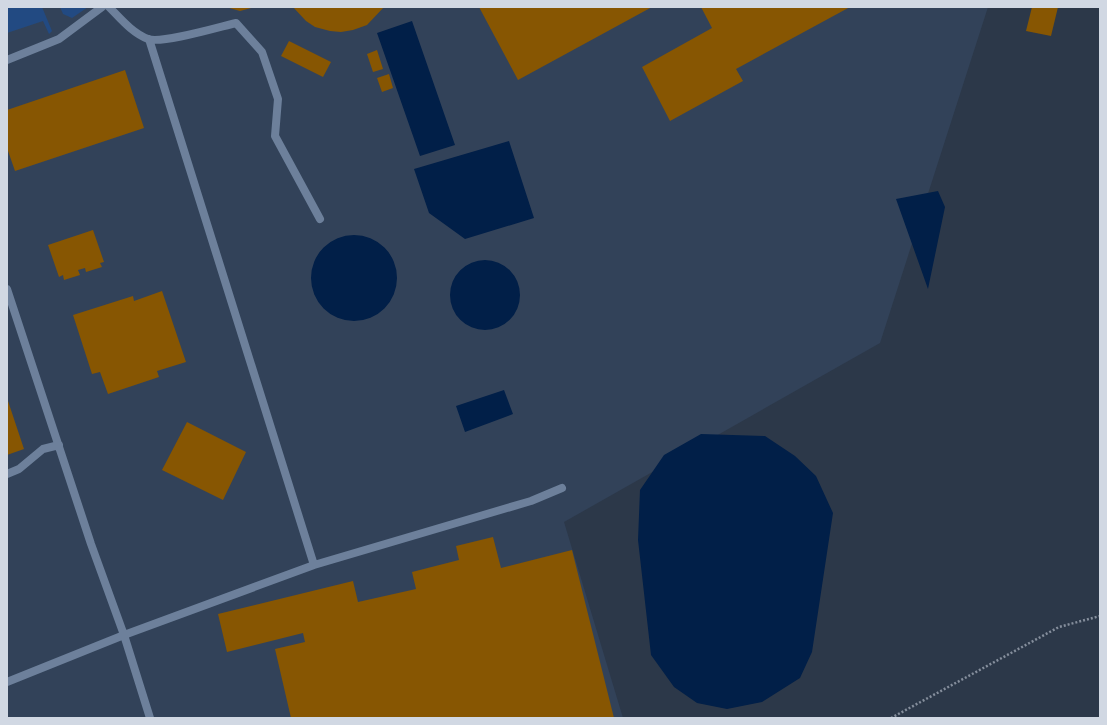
<svg xmlns="http://www.w3.org/2000/svg" width="1107" height="725" viewBox="0 0 1107 725" font-family="Georgia,serif">
	<style>
		.built { fill: #324259 }
		.green { fill: #224a82 }
		.water { fill: #011f48 }
		.building { fill: #875602 }
		.lines { fill: none; stroke-linecap: round; stroke-linejoin: round }
		.path { stroke: #858e9c; stroke-width: 2.5; stroke-dasharray: 2 2; stroke-linecap: butt }
		.service { stroke: #6d809b; stroke-width: 8 }
	</style>
	<rect width="100%" height="100%" fill="#2c3849"/>
	<path class="built" d="M7,7H988L880,343L564,522L623,718H7Z"/>
	<path class="green" d="M7,7H42L52,31L49,34L43,21L7,33Z
		M60,7H88L72,18L63,14Z"/>
	<path class="water" d="M412,21L455,145L420,156L377,33Z
		M509,141L534,218L465,239L429,213L414,169Z
		M938,191L945,207L928,289L896,199Z
		M311 278a43 43 0 1 1 86 0a43 43 0 1 1-86 0Z
		M450 295a35 35 0 1 1 70 0a35 35 0 1 1-70 0Z
		M504,390L513,414L465,432L456,406Z
		M701,434L765,436L795,456L816,476L833,513L812,652L800,678L762,702L727,709L697,703L674,687L651,655L638,540L640,490L664,455Z"/>
	<path class="building" d="M226,7H255L240,11Z
		M293,7H384L367,25L353,30L341,32L330,31L315,27L306,21Z
		M479,7H652L518,80Z
		M701,7H850L736,69L743,81L670,121L642,67L712,28Z
		M1032,7H1058L1051,36L1026,31Z
		M289,41L331,62L323,77L281,56Z
		M377,50L383,69L373,72L367,54Z
		M125,70L144,128L15,171L7,148V110Z
		M389,74L393,88L382,92L377,78Z
		M93,230L104,262L100,263L102,267L86,272L85,268L78,270L80,275L64,280L63,275L59,277L48,245Z
		M162,291L186,362L157,371L159,377L108,394L100,372L92,374L73,315L133,296L134,301Z
		M7,398L24,449L7,455Z
		M187,422L246,452L223,500L162,470Z
		M493,537L501,568L572,550L614,718H291L275,649L305,642L303,633L227,652L218,614L353,581L358,602L416,589L412,572L459,560L456,546Z"/>
	<g class="lines">
		<path class="path" d="M891,718L1059,627L1100,616"/>
		<path class="service" d="M109,7C120,18 132,33 148,39C162,44 219,27 236,23L262,52L278,99L275,136L320,219
			M149,39L314,565
			M7,60L59,39L102,7
			M7,289L91,544L124,635L150,718
			M7,474L19,469L43,449L59,445
			M7,682L124,635L314,565L531,501L562,488"/>
	</g>
	<rect width="1107" height="725" fill="none" stroke="#d1d8e3" stroke-width="16"/>
</svg>
